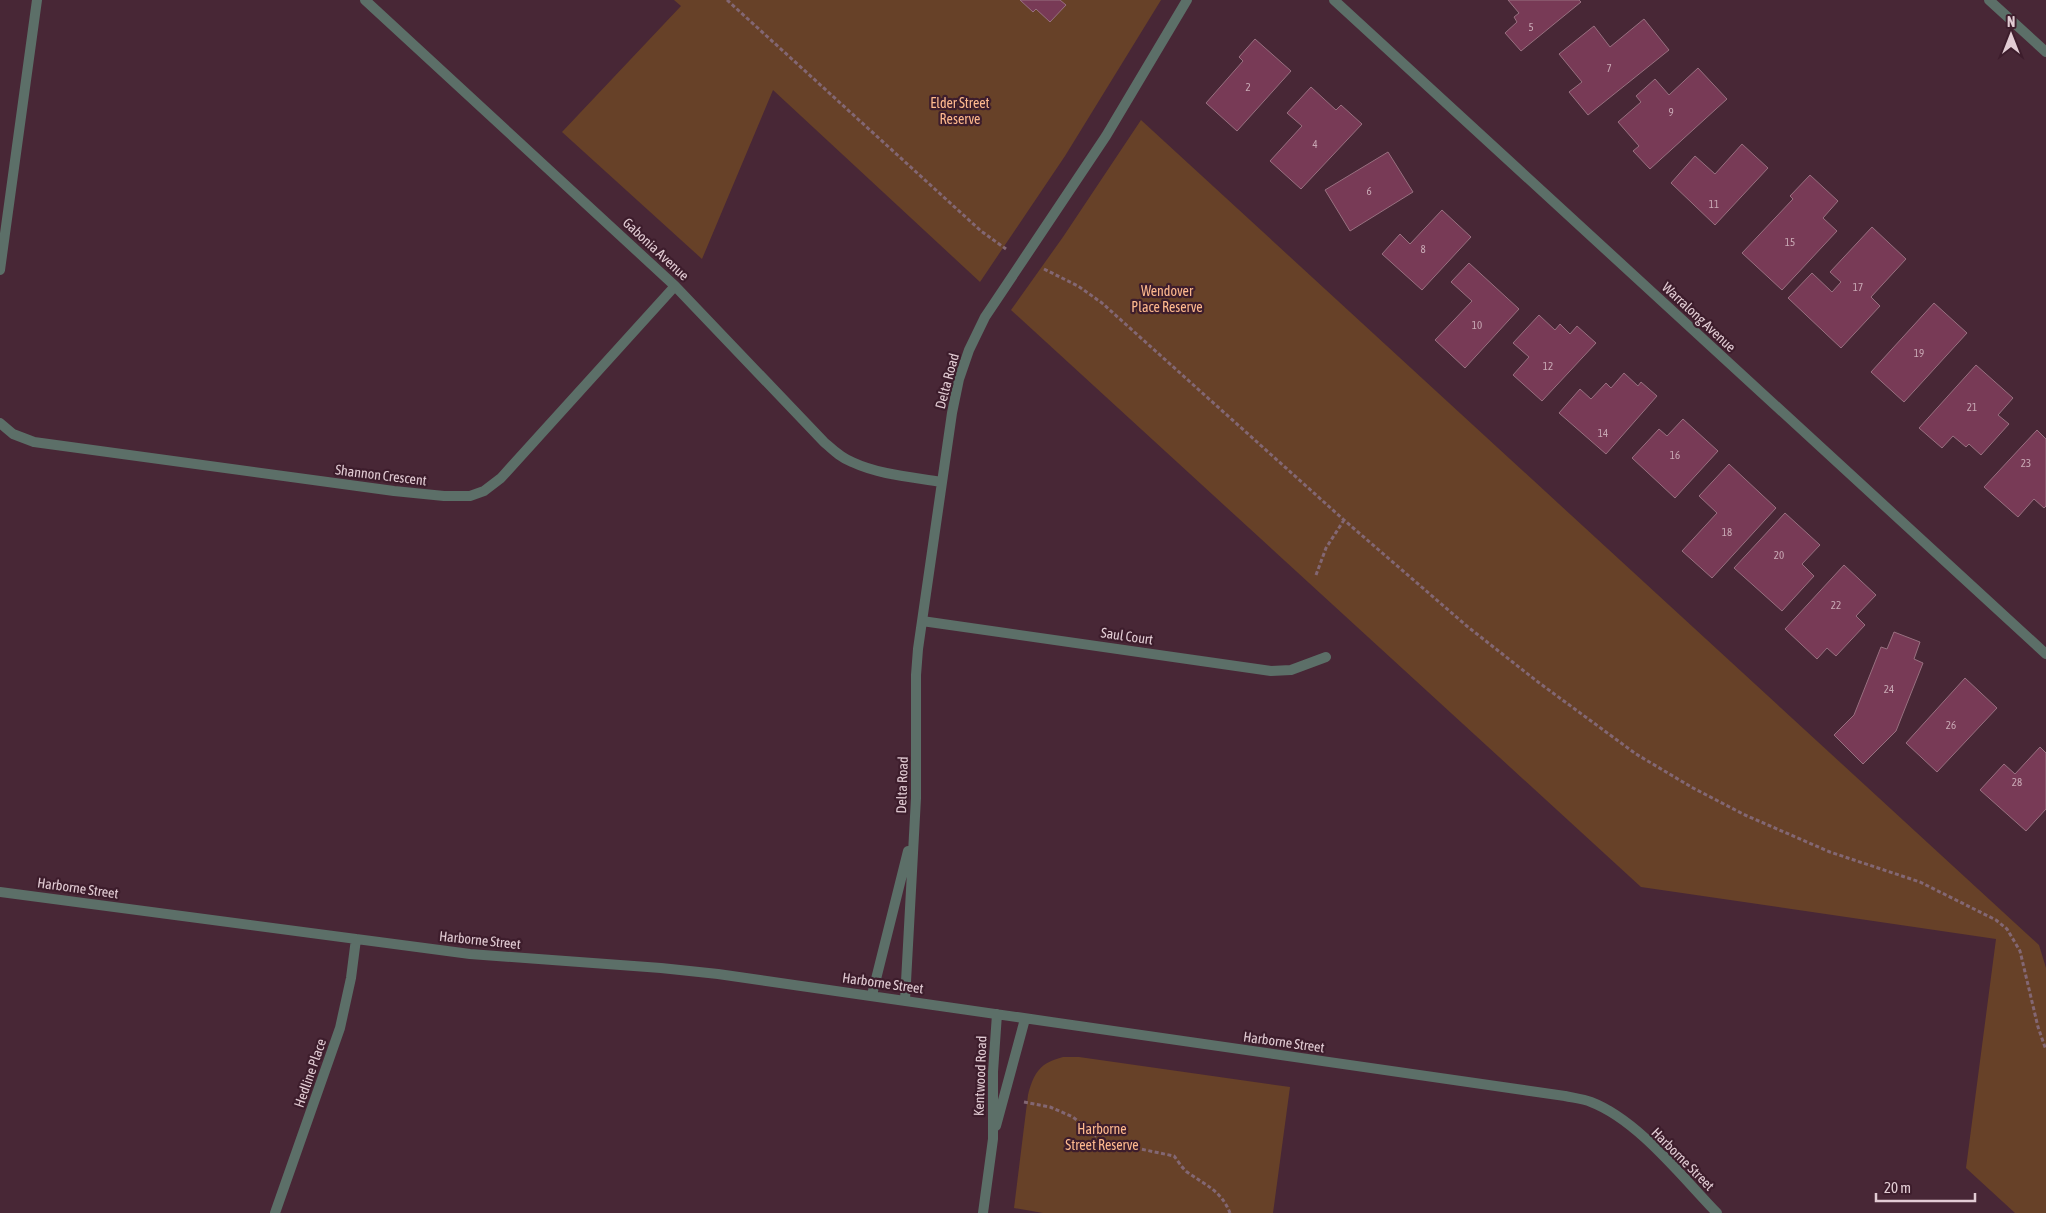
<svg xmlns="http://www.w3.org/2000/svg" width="2046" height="1213" viewBox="0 0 2046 1213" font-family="'Asap Condensed',sans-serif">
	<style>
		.green { fill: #674128 }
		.building { fill: #783a56; stroke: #987080 }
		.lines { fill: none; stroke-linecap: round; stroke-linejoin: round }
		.path { stroke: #836773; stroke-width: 3; stroke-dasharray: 4 2.5; stroke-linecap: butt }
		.street { stroke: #5c6f68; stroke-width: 10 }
		.labels { text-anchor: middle; stroke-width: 4.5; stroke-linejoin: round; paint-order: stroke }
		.number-label { font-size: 11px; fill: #c8a8b4 }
		.park-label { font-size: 14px; fill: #feb98e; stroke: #3d1d2c }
		.street-label { font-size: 14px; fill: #e2ccd4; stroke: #3d1d2c }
	</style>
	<rect width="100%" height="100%" fill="#482736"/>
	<path class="green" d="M674,0H1161L1065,156L980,282L773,90L702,259L562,132L681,6Z
		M1141,120L2039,945L2046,968V1213H2015L1966,1168L1996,939L1641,887L1011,310L1063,237Z
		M1063,1057H1079L1290,1087L1273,1213H1043L1014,1208L1028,1095C1034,1072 1040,1063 1063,1057Z"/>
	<path class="building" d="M1020,0H1060L1066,5L1050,22L1036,9L1033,12Z
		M1508,0H1579L1581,2L1521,51L1505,33L1517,22L1514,17L1519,13Z
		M1644,19L1669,50L1588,115L1569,92L1582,82L1559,54L1594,26L1610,47Z
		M1255,39L1291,71L1237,131L1206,103L1243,61L1239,57Z
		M1698,68L1727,99L1650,169L1633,151L1639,146L1618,122L1641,102L1636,96L1655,79L1669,95Z
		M1311,87L1336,110L1341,105L1362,124L1301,189L1270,161L1302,126L1287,113Z
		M1742,144L1768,168L1715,225L1671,183L1695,156L1715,174Z
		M1388,152L1413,192L1350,231L1325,190Z
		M1810,175L1838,201L1823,218L1837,231L1782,290L1742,253L1793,199L1790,196Z
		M1442,210L1471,237L1422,290L1382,254L1400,234L1410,244Z
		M1872,227L1906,259L1871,297L1880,306L1841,348L1788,298L1812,273L1832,292L1841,282L1830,272Z
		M1469,263L1519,309L1465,368L1435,340L1472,301L1451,282Z
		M1934,303L1967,333L1904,402L1871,372Z
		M1539,315L1555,330L1560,324L1570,334L1577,326L1596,343L1542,401L1513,375L1529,357L1513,343Z
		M1976,365L2013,398L1998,415L2009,424L1981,455L1969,444L1966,447L1953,436L1942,448L1919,428Z
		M1624,373L1638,386L1641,382L1657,396L1606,454L1559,413L1580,389L1591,399L1606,383L1611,388Z
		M1683,419L1718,451L1675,498L1632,458L1659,429L1667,436Z
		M2037,430L2046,439V506L2044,508L2034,499L2018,517L1984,487Z
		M1729,464L1776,508L1712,578L1682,551L1717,513L1699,496Z
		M1785,513L1820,545L1802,564L1814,576L1782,611L1734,568Z
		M1844,565L1876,595L1856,616L1865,625L1836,656L1827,648L1817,659L1785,629Z
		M1894,632L1920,642L1914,659L1923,663L1896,731L1863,764L1834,735L1854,715L1881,647L1887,649Z
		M1965,678L1997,708L1937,772L1906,743Z
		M2040,747L2046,753V809L2026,831L1980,790L2004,764L2015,774Z"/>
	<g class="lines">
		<path class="path" d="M727,0L981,231L1006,249
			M1044,269L1078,286L1102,303L1344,520L1468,627L1538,682L1636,754L1693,788L1745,815L1830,852L1920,882L1996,920L2007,929L2020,951L2038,1027L2046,1050
			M1316,575L1326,548L1344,520
			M1024,1102L1050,1107L1073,1117L1102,1141L1174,1156C1178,1161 1182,1168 1187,1172C1205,1185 1221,1190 1230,1213"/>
		<path class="street" d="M365,0L675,286L824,442C833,450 841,458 852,462C880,475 912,477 942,482
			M1334,0L2046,654
			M1989,0L2046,52
			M0,270L37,0
			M0,423L13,434L34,442L394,491L444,496H470L484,491L501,478L675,286
			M922,621L1271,671L1291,670L1326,657
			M0,892L470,954L661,968L718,974L1565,1096C1574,1098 1583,1099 1591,1102C1638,1120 1682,1177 1717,1213
			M872,995L908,851
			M905,1000L916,798V675L918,649L952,413L959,379L969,350L985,317L1106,136L1187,0
			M996,1126L1025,1019
			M275,1213L340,1028L351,978L356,939
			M983,1213L993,1139V1072L997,1014"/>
	</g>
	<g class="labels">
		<g class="number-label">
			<text x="1531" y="31">5</text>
			<text x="1609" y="72">7</text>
			<text x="1248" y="91">2</text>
			<text x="1671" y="116">9</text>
			<text x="1315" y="148">4</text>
			<text x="1369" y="195">6</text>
			<text x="1714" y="208">11</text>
			<text x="1790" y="246">15</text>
			<text x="1423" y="253">8</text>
			<text x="1858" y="291">17</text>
			<text x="1477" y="329">10</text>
			<text x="1919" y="357">19</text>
			<text x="1548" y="370">12</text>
			<text x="1972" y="411">21</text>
			<text x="1603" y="437">14</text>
			<text x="1675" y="459">16</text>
			<text x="2026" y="467">23</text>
			<text x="1727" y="536">18</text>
			<text x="1779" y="559">20</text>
			<text x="1836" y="609">22</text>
			<text x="1889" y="693">24</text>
			<text x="1951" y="729">26</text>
			<text x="2017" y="786">28</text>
		</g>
		<g class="park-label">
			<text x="960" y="108">Elder Street<tspan x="960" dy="16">Reserve</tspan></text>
			<text x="1167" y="296">Wendover<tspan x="1167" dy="16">Place Reserve</tspan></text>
			<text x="1102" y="1134">Harborne<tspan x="1102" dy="16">Street Reserve</tspan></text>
		</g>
		<g class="street-label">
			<text transform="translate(656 249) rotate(43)" y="5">Gabonia Avenue</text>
			<text transform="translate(1699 317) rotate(43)" y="5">Warralong Avenue</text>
			<text transform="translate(947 381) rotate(-75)" y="5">Delta Road</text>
			<text transform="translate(381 475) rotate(7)" y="5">Shannon Crescent</text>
			<text transform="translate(1127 636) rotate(8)" y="5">Saul Court</text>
			<text transform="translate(902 785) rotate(-88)" y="5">Delta Road</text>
			<text transform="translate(78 888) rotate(8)" y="5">Harborne Street</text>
			<text transform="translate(480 940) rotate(6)" y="5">Harborne Street</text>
			<text transform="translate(883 983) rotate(8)" y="5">Harborne Street</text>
			<text transform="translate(1284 1042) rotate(8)" y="5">Harborne Street</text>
			<text transform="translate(310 1073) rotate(-71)" y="5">Hedline Place</text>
			<text transform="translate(980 1076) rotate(-88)" y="5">Kentwood Road</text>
			<text transform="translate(1683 1159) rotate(45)" y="5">Harborne Street</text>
		</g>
	</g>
	<g transform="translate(2011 35)" stroke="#3d1d2c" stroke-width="4" paint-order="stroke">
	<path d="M0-4L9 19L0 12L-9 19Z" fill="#e2ccd4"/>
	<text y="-8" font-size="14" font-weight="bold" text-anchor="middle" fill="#e2ccd4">N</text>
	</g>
	<path d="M1876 1193v8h99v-8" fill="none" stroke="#e2ccd4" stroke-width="2.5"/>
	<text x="1884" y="1193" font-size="15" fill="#e2ccd4" stroke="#3d1d2c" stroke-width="4" paint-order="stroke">20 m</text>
</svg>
